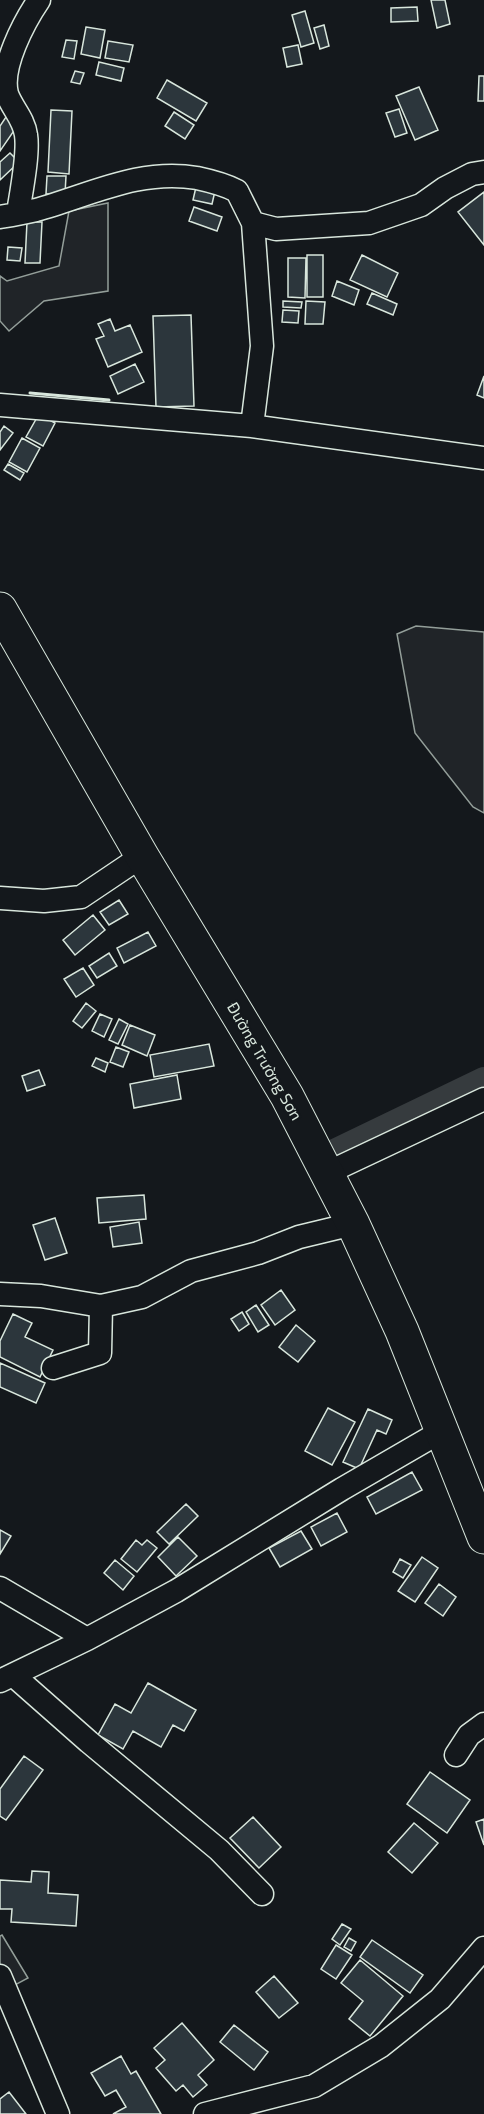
<svg xmlns="http://www.w3.org/2000/svg" width="484" height="2114" viewBox="0 0 484 2114" font-family="'Exo 2',sans-serif">
	<style>
		.green { fill: #202428; stroke: #939e99; stroke-width: 1.5 }
		.lines { fill: none; stroke-linecap: round; stroke-linejoin: round }
		.canal { stroke: #363b3e; stroke-width: 26 }
		.building { fill: #2c363c; stroke: #d8e6dc; stroke-width: 1.5 }
		.street-casing { stroke: #d8e6dc; stroke-width: 25 }
		.highway-casing { stroke: #d8e6dc; stroke-width: 35 }
		.street { stroke: #14181c; stroke-width: 22 }
		.highway { stroke: #14181c; stroke-width: 33 }
		.wall { stroke: #d8e6dc; stroke-width: 3 }
		.labels { text-anchor: middle; stroke-width: 4.5; stroke-linejoin: round; paint-order: stroke }
		.street-label { font-size: 16px; fill: #d8e6dc; stroke: #14181c }
	</style>
	<rect width="100%" height="100%" fill="#14181c"/>
	<path class="green" d="M108,203V291L44,301L9,331L0,321V276L7,281L59,266L69,211Z
		M416,626L484,632V813L473,807L415,733L397,634Z
		M2,1935L28,1978L0,1993V1936Z"/>
	<g class="lines">
		<path class="canal" d="M320,1159L484,1080"/>
	</g>
	<path class="building" d="M431,0H445L450,24L437,28Z
		M417,7L418,21L391,22V8Z
		M305,11L314,43L301,47L292,15Z
		M324,25L329,46L320,49L314,28Z
		M86,27L105,30L100,58L81,54Z
		M66,40L77,41L74,59L62,57Z
		M108,41L133,45L129,62L105,58Z
		M298,45L302,64L287,67L283,48Z
		M99,62L124,68L121,81L96,75Z
		M75,71L84,73L80,84L71,82Z
		M479,76H484V101H478Z
		M167,80L207,103L196,121L157,98Z
		M419,87L438,130L415,140L396,96Z
		M399,109L407,133L395,137L386,113Z
		M51,110L72,111L69,174L48,172Z
		M174,112L194,125L185,139L165,126Z
		M8,114L20,122L0,151V126Z
		M10,153L19,162L0,180V162Z
		M47,176H66L65,194H46Z
		M196,187L215,191L212,204L193,200Z
		M484,192V245L458,212Z
		M194,207L222,217L217,231L189,221Z
		M27,222H42L40,263H25Z
		M8,247L22,248L20,261L7,260Z
		M307,255H323V297H307Z
		M362,255L398,273L387,297L350,280Z
		M288,258H306L305,298L288,297Z
		M337,281L359,290L354,305L332,296Z
		M372,293L397,304L393,315L367,304Z
		M283,301L302,302L301,308L283,307Z
		M306,301L325,302L323,324H305Z
		M283,310L299,311L298,323L282,322Z
		M191,315L194,406L156,407L153,316Z
		M110,319L115,331L130,325L142,352L108,367L96,339L104,336L98,324Z
		M135,364L144,382L118,394L110,376Z
		M484,376V398L477,395Z
		M39,414L55,423L43,446L26,437Z
		M4,426L13,433L0,450V432Z
		M22,438L40,448L27,472L9,462Z
		M8,464L24,473L20,480L4,470Z
		M119,900L128,914L109,925L100,912Z
		M93,915L105,930L75,955L63,940Z
		M148,932L156,946L124,963L117,948Z
		M109,953L117,966L97,978L89,966Z
		M83,968L94,985L76,997L64,979Z
		M86,1003L96,1011L82,1028L73,1021Z
		M100,1014L112,1019L104,1037L92,1031Z
		M119,1019L128,1024L118,1044L109,1040Z
		M130,1025L155,1035L147,1056L122,1045Z
		M209,1044L214,1066L154,1077L150,1055Z
		M116,1047L129,1052L123,1067L110,1062Z
		M96,1058L108,1063L105,1072L92,1066Z
		M39,1070L45,1085L27,1091L22,1076Z
		M177,1075L181,1099L134,1108L130,1084Z
		M144,1195L146,1219L99,1223L97,1198Z
		M55,1218L67,1253L45,1260L33,1225Z
		M139,1222L142,1243L113,1247L110,1227Z
		M281,1290L295,1310L275,1325L261,1305Z
		M256,1305L269,1325L258,1332L246,1312Z
		M242,1312L249,1324L239,1331L231,1319Z
		M13,1314L32,1323L25,1337L53,1350L40,1377L0,1357V1341Z
		M296,1325L315,1341L298,1362L279,1347Z
		M0,1363L45,1383L36,1403L0,1387Z
		M328,1408L355,1422L332,1465L305,1451Z
		M368,1409L392,1420L386,1434L377,1430L359,1469L343,1462Z
		M412,1472L422,1490L376,1514L367,1497Z
		M186,1504L198,1516L169,1544L157,1532Z
		M337,1513L347,1532L321,1546L311,1527Z
		M0,1530L11,1536L0,1554Z
		M301,1531L312,1549L280,1567L269,1548Z
		M178,1537L197,1556L176,1576L158,1557Z
		M136,1540L142,1545L147,1540L157,1548L137,1572L121,1559Z
		M422,1557L438,1568L415,1602L398,1591Z
		M400,1559L411,1565L403,1578L393,1572Z
		M115,1560L134,1576L123,1590L104,1573Z
		M439,1584L456,1597L443,1616L425,1603Z
		M148,1683L196,1710L184,1731L173,1725L161,1747L133,1731L123,1749L98,1735L115,1704L131,1713Z
		M24,1756L43,1770L6,1820L0,1816V1789Z
		M430,1772L470,1800L447,1833L407,1804Z
		M253,1817L281,1847L259,1868L230,1838Z
		M484,1819V1845L476,1822Z
		M414,1823L438,1843L412,1873L388,1852Z
		M32,1871L49,1872L48,1893L78,1895L76,1926L11,1922L12,1909H0V1880L31,1882Z
		M342,1924L351,1929L340,1945L332,1939Z
		M349,1938L356,1942L351,1951L344,1947Z
		M372,1940L423,1975L410,1993L360,1957Z
		M336,1945L352,1955L336,1979L321,1969Z
		M360,1960L403,1996L370,2036L349,2019L363,2001L341,1983Z
		M274,1976L298,2003L279,2018L256,1992Z
		M182,2023L214,2060L198,2075L207,2085L193,2097L183,2085L176,2091L156,2068L165,2060L154,2048Z
		M234,2025L268,2052L254,2070L220,2042Z
		M121,2056L131,2074L136,2071L161,2114H113L126,2107L116,2090L105,2096L91,2073Z
		M9,2092L26,2114H0V2099Z"/>
	<g class="lines">
		<defs>
			<path id="street" d="M18,213C21,193 29,154 26,135C24,119 12,108 7,94C0,67 24,22 39,0
				M0,217C12,215 24,213 36,210C90,195 140,168 197,178C211,181 224,184 237,191L253,223
				M0,405L252,426L262,346L253,223L276,229L369,223L421,205L445,188L472,174L484,172
				M252,426L484,458
				M0,898L44,901L81,897L142,856
				M327,1173L484,1099
				M0,1294L41,1296L101,1306L142,1297L191,1271L258,1253L299,1237L353,1224
				M53,1368L100,1353L101,1306
				M0,1588L87,1639
				M13,1675L89,1742L219,1850L262,1894
				M0,1681L87,1639L176,1591L342,1489L442,1431
				M456,1755L469,1735L484,1724
				M0,1976L58,2114
				M205,2114L314,2086L381,2046L440,1999L484,1948"/>
			<path id="highway" d="M0,609L142,856L287,1096L353,1224L402,1331L484,1537"/>
		</defs>
		<use href="#street" class="street-casing"/>
		<use href="#highway" class="highway-casing"/>
		<use href="#street" class="street"/>
		<use href="#highway" class="highway"/>
		<path class="wall" d="M30,393L109,400"/>
	</g>
	<g class="labels">
		<g class="street-label">
			<text transform="translate(265 1061) rotate(60)" y="6">Đường Trường Sơn</text>
		</g>
	</g>
</svg>
